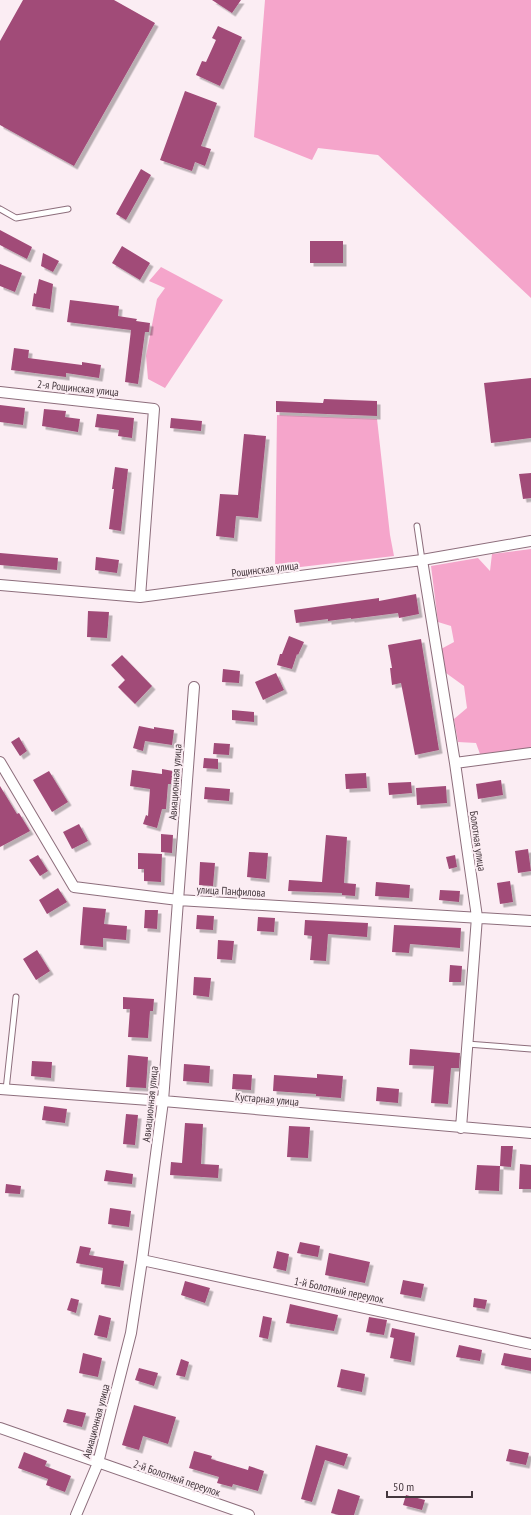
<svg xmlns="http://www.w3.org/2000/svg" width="531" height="1515" viewBox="0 0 531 1515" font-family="'PT Sans Narrow',sans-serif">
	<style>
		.green { fill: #f5a5cb }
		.building { fill: #a14b78; filter: url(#shadow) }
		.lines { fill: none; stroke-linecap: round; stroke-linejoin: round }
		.service-casing { stroke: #8d6e7c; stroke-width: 7 }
		.minor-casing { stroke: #8d6e7c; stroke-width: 12 }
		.service { stroke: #fff; stroke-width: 5 }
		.minor { stroke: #fff; stroke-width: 10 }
		.labels { text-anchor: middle; stroke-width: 4; stroke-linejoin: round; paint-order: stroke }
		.street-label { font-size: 11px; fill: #44373d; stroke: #fbedf3 }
	</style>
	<defs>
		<filter id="shadow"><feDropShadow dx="3.5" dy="3.5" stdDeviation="0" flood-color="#0004"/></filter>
	</defs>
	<rect width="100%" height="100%" fill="#fbedf3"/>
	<path class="green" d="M265,0H531V298L378,155L318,148L312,160L254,137Z
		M161,267L223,300L165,388L148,379L146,356L157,299L165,288L149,281Z
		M277,415L377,419L390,535L394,556L275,570Z
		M531,549V748L480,754L476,743L458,742L454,719L467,708L464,686L446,673L441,649L454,642L451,626L438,622L431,566L478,558L490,571L492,554Z"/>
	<path class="building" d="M23,0H114L155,23L74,166L0,125V41Z
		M212,0H241L232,13Z
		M218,26L242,37L220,86L196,75L202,61L206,62L216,40L212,38Z
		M185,91L217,103L201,146L211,149L205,166L195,162L192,171L160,160Z
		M141,169L151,175L126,220L116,214Z
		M0,230L32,247L27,259L0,245Z
		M310,241H343V263H310Z
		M122,246L150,263L140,280L112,263Z
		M43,253L59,261L53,272L41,266Z
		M0,264L22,273L15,292L0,286Z
		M39,279L53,284L50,309L32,306L34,293L36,294Z
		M70,300L119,306L118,316L137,319L136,321L150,323L149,332H145L138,384L125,382L131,330L67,322Z
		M14,348L29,350L28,358L82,365V362L101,365L99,378L66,373V377L11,370Z
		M531,378V438L491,443L484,383Z
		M324,399L377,401V416L276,412V401L323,403Z
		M0,405L25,408L23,425L0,422Z
		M44,409L66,411L65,417L80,419L78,432L42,426Z
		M97,414L134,418L132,438L118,436L119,430L95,427Z
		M171,418L202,421L201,431L170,428Z
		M244,434L266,436L258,518L236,516L234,538L216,536L220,494L238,495Z
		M115,467L128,469L121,531L109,529L114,489H112Z
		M531,473V498L523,499L519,474Z
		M0,553L58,558L57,570L0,565Z
		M96,557L119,560L117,573L95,570Z
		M416,594L419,614L399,618L398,613L351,619V618L328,621V619L296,623L294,610L379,598V601Z
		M88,611L109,612L107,638L87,637Z
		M289,636L304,642L298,655L297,654L292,669L277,665L280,654H282Z
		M421,639L439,750L415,755L401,683L392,685L390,668H392L388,645Z
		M122,655L152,686L135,704L118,687L125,680L111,665Z
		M223,669L240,671L239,683L222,682Z
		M276,673L284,690L263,700L255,682Z
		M232,710L254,712V722L232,720Z
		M139,726L154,729V727L174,730L172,745L145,741L143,751L133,748Z
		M19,737L27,751L20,756L11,742Z
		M214,743L230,744L229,755L213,754Z
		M204,758L218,759V769L203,768Z
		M162,769L173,771L171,784H168L166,809H162L157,828L143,824L146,815L148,816L150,789L130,786L132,770L162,774Z
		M49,771L68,802L52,812L33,780Z
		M366,773L367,788L346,789L345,774Z
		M501,780L503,795L478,799L476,784Z
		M411,782L412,793L389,795L388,783Z
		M0,786L17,814L19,813L30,831L0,847Z
		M446,786L447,803L417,805L416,788Z
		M205,787L230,789L229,801L204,799Z
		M79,824L88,841L72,849L63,832Z
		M161,834L173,835L172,853L161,852Z
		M326,835L347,837L344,883L356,884L355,896L342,895V893L288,891L289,880L322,882Z
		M528,849L531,871L518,873L515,851Z
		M249,852L268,853L266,879L247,877Z
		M138,853L162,854L161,882L144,881V869H138Z
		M38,855L48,871L40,876L29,860Z
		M455,855L457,867L449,869L446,857Z
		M200,862L215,863L213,886L199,885Z
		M510,881L513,902L500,904L497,883Z
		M376,882L410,885L409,898L375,896Z
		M58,888L67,902L47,914L39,900Z
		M440,890L460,891L459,902L439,900Z
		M83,907L106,909L104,924L127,926L126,940L103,938V947L80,945Z
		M145,910H158L157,929L144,928Z
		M197,915L214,916L213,930L196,929Z
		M258,917L275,918L274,932L257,931Z
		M305,920L368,923L367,937L328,934L326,961L310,960L312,936L304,935Z
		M394,925L461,928L460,948L410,944L409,953L392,952Z
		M218,940L234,941L232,960L217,959Z
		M37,950L50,971L36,980L23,959Z
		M450,965L462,966L461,982H449Z
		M194,977L211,978L209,997L193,995Z
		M123,997L154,999L153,1011H150L148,1038L128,1037L130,1009H123Z
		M410,1049L460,1053L459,1068H451L448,1104L431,1103L434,1066L409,1065Z
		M128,1055L148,1057L146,1088L126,1087Z
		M32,1061L52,1062L51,1078L31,1076Z
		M184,1064L210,1066L209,1083L183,1081Z
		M233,1074L252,1075L251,1090L232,1089Z
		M317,1074L343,1076L341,1098L316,1096V1094L273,1091L274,1075L317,1078Z
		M377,1087L399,1089L398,1103L376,1101Z
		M44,1106L67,1109L65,1123L42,1120Z
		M126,1114L138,1115L135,1145L123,1144Z
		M185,1123L203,1124L201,1164L219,1165L218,1178L170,1175L171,1162L182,1163Z
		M289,1126L310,1127L308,1158L287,1157Z
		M501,1146H513L511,1167L500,1166Z
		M520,1164L531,1165V1189H519Z
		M477,1165L500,1166L499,1191L475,1190Z
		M106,1170L133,1174L132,1184L104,1181Z
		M6,1184L21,1186L20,1194L5,1193Z
		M110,1208L131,1211L129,1227L108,1224Z
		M300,1242L320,1246L318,1257L297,1253Z
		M80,1246L91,1248L89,1255L124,1261L120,1287L101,1284L103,1268L76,1263Z
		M277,1251L289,1254L286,1271L273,1268Z
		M329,1253L370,1262L365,1283L325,1275Z
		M403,1280L424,1284L421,1298L400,1294Z
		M185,1281L210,1288L205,1303L181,1295Z
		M71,1298L79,1300L76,1313L67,1310Z
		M474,1298L487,1300L485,1309L473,1307Z
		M290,1304L338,1315L334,1331L286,1323Z
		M99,1315L111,1318L107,1338L94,1335Z
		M263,1316L272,1318L268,1339L259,1337Z
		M369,1317L387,1320L384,1335L366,1332Z
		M392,1328L415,1333L411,1362L390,1358L394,1338L390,1337Z
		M459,1345L482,1350L480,1361L456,1357Z
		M83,1353L102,1358L98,1377L79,1373Z
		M504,1353L531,1358V1371L501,1365Z
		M181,1359L189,1362L185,1377L176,1375Z
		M139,1368L158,1373L154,1386L135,1380Z
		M341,1369L365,1374L362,1392L337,1387Z
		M134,1405L176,1417L168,1444L143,1436L139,1450L122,1445Z
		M67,1409L86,1413L82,1427L63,1422Z
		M316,1445L348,1454L344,1466L325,1460L312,1502L301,1499Z
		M509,1449L529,1453L526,1465L506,1461Z
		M194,1451L212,1456L211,1459L248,1470L249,1466L264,1471L258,1491L233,1484L232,1487L217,1483L219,1477L189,1468Z
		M24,1452L47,1461L45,1466L71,1476L65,1492L46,1485L48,1479L18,1468Z
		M338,1489L360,1496L354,1515H339L331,1513Z
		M406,1495L425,1500L422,1510L403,1505Z"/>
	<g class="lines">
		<defs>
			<path id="service" d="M0,209L16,218L68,209
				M417,526L422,560
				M467,1044L531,1049
				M6,1090L16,997"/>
			<path id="minor" d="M0,392L154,409L140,597
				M422,560L455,763L477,917L461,1128
				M0,585L140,597L422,560L531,541
				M0,762L74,887L178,900L531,921
				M455,763L531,753
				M0,1089L163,1101L531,1133
				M142,1260L531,1344
				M0,1428L249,1515
				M76,1515L98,1463L131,1333L142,1260L163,1101L194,687"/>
		</defs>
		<use href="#service" class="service-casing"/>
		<use href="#minor" class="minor-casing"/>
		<use href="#service" class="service"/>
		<use href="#minor" class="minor"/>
	</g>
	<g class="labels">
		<g class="street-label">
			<text transform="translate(78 388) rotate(6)" y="4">2-я Рощинская улица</text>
			<text transform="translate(265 569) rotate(-7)" y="4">Рощинская улица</text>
			<text transform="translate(175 782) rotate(-86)" y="4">Авиационная улица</text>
			<text transform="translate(478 841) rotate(82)" y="4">Болотная улица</text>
			<text transform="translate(231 891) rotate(3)" y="4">улица Панфилова</text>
			<text transform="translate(267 1099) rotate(5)" y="4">Кустарная улица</text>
			<text transform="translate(150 1104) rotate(-84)" y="4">Авиационная улица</text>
			<text transform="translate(339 1290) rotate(12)" y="4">1-й Болотный переулок</text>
			<text transform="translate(96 1421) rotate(-75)" y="4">Авиационная улица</text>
			<text transform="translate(177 1478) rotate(19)" y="4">2-й Болотный переулок</text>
		</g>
	</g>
	<path d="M387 1491v6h85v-6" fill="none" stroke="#44373d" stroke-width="2"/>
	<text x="393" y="1491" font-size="12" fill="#44373d" stroke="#fbedf3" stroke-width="3" paint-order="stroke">50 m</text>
</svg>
